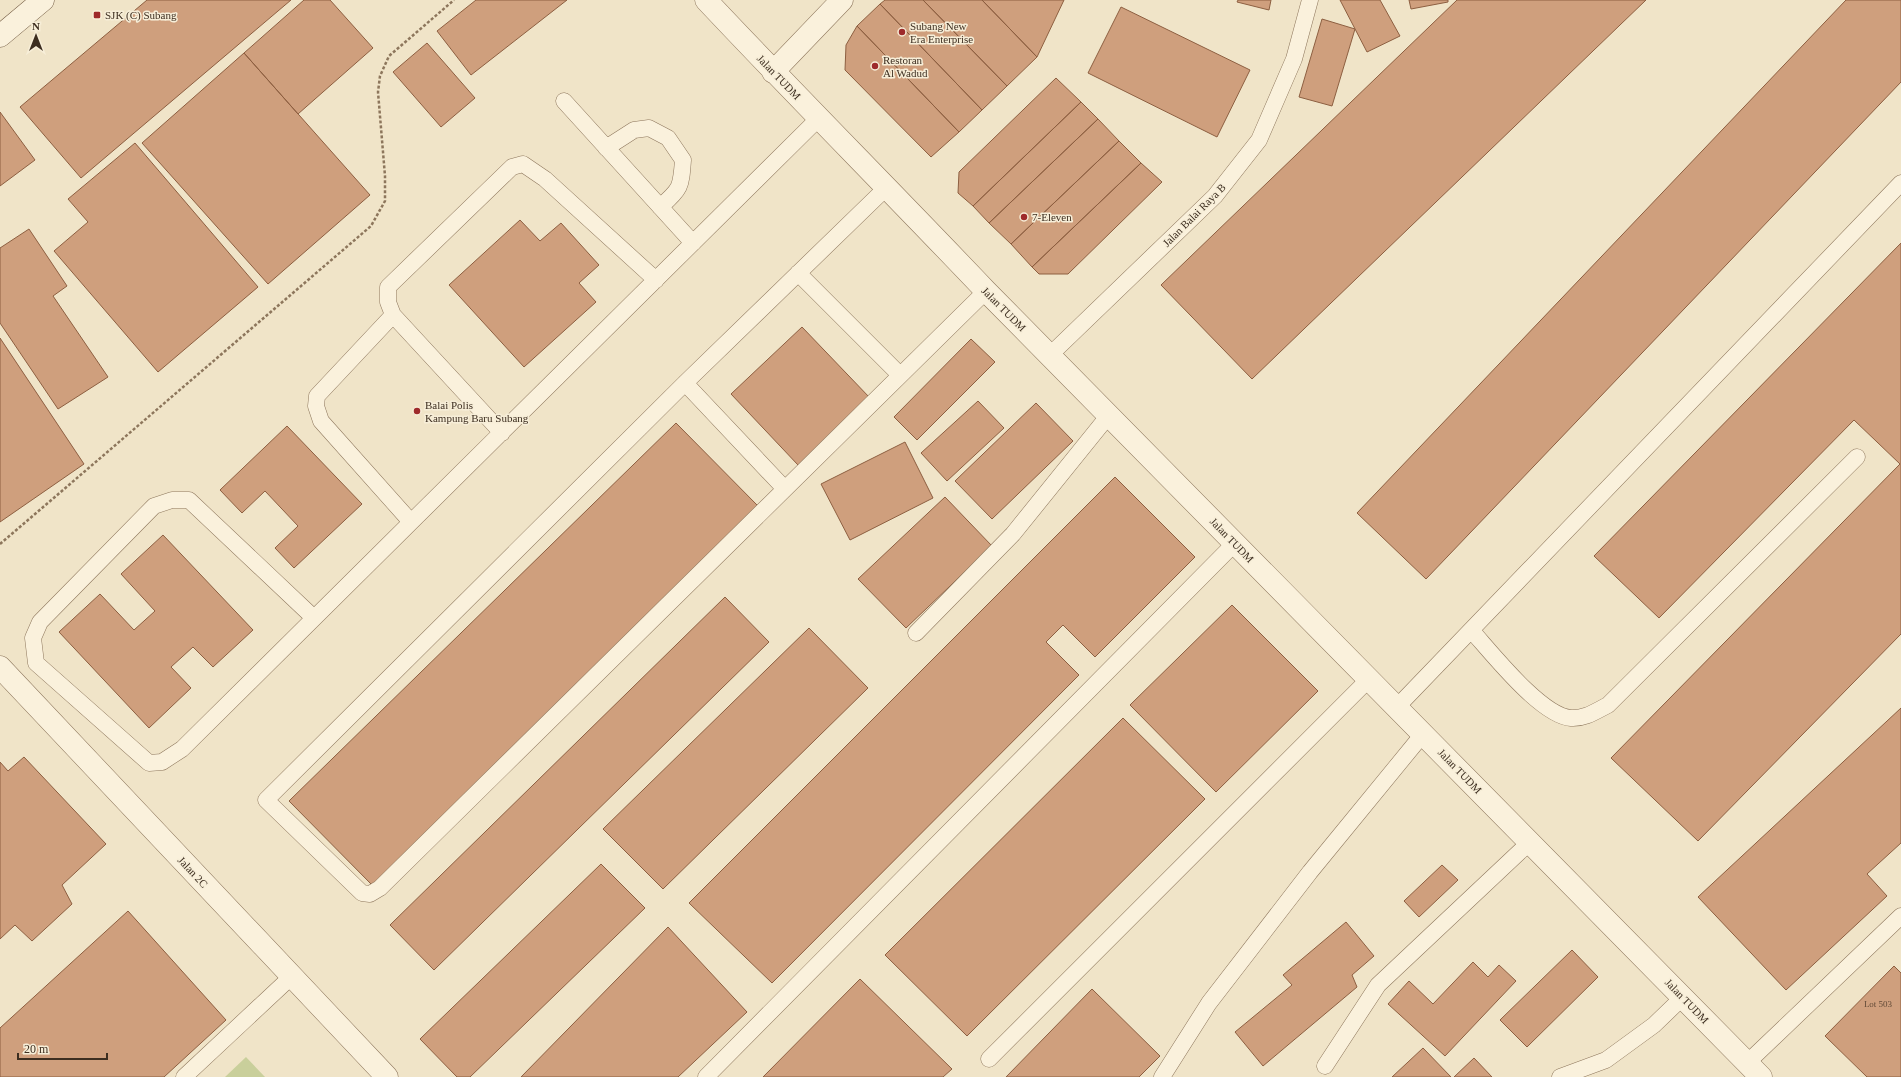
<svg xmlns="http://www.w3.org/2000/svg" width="1901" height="1077" viewBox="0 0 1901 1077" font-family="'Times New Roman',serif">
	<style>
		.green { fill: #c9cf9b }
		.building { fill: #cf9f7d; stroke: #8d5f41 }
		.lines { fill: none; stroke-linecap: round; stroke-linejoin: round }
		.lane-casing { stroke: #8d765c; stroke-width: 17 }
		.street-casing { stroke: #8d765c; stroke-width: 23 }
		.secondary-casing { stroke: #6f573f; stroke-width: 23 }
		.path { stroke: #8d765c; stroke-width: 2.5; stroke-dasharray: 3 2; stroke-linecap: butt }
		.lane { stroke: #faf1dc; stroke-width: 16 }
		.street { stroke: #faf1dc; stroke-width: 22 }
		.secondary { stroke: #faf1dc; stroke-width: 22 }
		.poi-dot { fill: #9e2a2b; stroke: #f7eed8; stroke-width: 1.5 }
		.labels { text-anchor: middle; stroke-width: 3; stroke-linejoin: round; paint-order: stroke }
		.number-label { font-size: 9px; fill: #624a37 }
		.poi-label { font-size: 11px; fill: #3d2e20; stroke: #f7eed8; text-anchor: start }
		.street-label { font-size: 11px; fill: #3d2e20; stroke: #f7eed8 }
	</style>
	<rect width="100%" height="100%" fill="#f0e4c8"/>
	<path class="green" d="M246,1057L265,1077H225Z"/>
	<path class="building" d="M147,0H291L81,178L20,107Z
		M304,0H330L373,48L298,114L244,53Z
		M476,0H567L471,75L437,31Z
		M885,0H923L1007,86L982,110L880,4Z
		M923,0H982L1037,57L1007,86Z
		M982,0H1064L1037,57Z
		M1238,0H1271L1269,10L1237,2Z
		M1340,0H1380L1400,36L1367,52Z
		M1409,0H1448V2L1411,9Z
		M1457,0H1646L1252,379L1161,285Z
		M1846,0H1901V82L1426,579L1357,513Z
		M880,4L982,110L959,132L857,26Z
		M1121,7L1250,70L1217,137L1088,73Z
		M1322,19L1355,29L1332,106L1299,97Z
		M857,26L959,132L931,157L845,70L846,45Z
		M427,43L475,98L441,127L393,72Z
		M244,53L370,195L268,284L142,143Z
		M1056,78L1081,102L973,206L958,193L959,172Z
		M1081,102L1098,119L989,223L973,206Z
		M0,112L35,160L0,186Z
		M1098,119L1119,141L1011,244L989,223Z
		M1119,141L1141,163L1032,267L1011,244Z
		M135,143L258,287L158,372L54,251L88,222L68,199Z
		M1141,163L1162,182L1068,274H1039L1032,267Z
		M520,220L540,241L561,223L599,265L579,283L596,302L524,367L449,285Z
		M29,229L67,286L53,296L108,377L58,409L0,323V248Z
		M1901,243V634L1698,841L1611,758L1900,464L1854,420L1659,618L1594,556Z
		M802,327L870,398L798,465L731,394Z
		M0,338L84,464L0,522Z
		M971,339L995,362L917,440L894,417Z
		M978,401L1004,428L947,481L921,453Z
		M1036,403L1073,441L992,519L955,481Z
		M676,423L758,506L372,885L289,801Z
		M287,426L362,504L294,568L275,548L298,526L265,491L242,513L220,490Z
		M905,442L933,498L850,540L821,484Z
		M1115,477L1195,557L1095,657L1063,625L1046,642L1079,675L772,983L689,903Z
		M945,497L992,546L906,628L858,579Z
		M163,535L253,630L213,667L193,647L171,667L191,688L149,728L59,632L100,594L134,630L155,611L121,574Z
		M725,597L769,642L434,970L390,925Z
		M1232,605L1318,691L1216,792L1130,705Z
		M809,628L868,688L663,889L603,829Z
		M1901,708V843L1867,874L1887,896L1786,990L1698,897Z
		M1123,718L1205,799L967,1036L885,955Z
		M24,757L106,844L62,885L72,904L32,941L15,925L0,939V762L8,771Z
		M601,864L645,908L470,1077H457L420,1039Z
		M1442,865L1458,880L1419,917L1404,901Z
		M128,911L226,1020L164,1077H0V1028Z
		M1346,922L1374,956L1352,975L1357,987L1263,1066L1235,1032L1292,985L1283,975Z
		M668,927L747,1012L678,1077H521Z
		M1572,950L1598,977L1527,1047L1500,1020Z
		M1473,962L1488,977L1499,965L1516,981L1445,1056L1388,1004L1409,981L1433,1004Z
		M1894,966L1901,973V1077H1867L1825,1036Z
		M860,979L952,1069L943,1077H763Z
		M1092,989L1160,1056L1139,1077H1006Z
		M1423,1048L1451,1077H1392Z
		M1474,1058L1492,1077H1454Z"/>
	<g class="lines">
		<defs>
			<path id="lane" d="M564,101L693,243
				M606,148L634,130L649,128L668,138L683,160C681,187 681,189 660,207
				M887,187L685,383L266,800L362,893L370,894L380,888L986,291
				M798,273L900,375
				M393,315L317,396L316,406L321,421L411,522
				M1050,355L1215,196L1259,140L1294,59L1310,0
				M685,383L785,489
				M502,433L393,315L388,302V287L512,167L523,164L545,179L656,280
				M314,618L189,500H172L154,506L40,622L33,638L36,663L149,763L162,762L182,749L819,118
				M1471,630C1491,652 1541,716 1571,718C1585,719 1596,711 1608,705L1857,457
				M916,633L1013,534L1109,415
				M1397,707L1901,183
				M989,1059L1369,679
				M1747,1063L1901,916
				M1325,1066L1378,985L1530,842
				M184,1077L291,977
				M706,1077L1235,543
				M1162,1077L1209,1003L1310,872L1423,734
				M1560,1077L1606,1060L1654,1025L1683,997"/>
			<path id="street" d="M706,0C798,98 893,193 986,291L1761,1077
				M773,72L842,0
				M0,667L387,1077"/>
			<path id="secondary" d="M0,36L43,0"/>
		</defs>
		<use href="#lane" class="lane-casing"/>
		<use href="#street" class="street-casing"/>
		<use href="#secondary" class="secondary-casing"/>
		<path class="path" d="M0,544L371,226L385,201V176L378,92L380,76L389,56L454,0"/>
		<use href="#lane" class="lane"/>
		<use href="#street" class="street"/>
		<use href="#secondary" class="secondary"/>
	</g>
	<g class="poi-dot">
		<rect x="93" y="11" width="8" height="8" rx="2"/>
		<circle cx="902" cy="32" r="4"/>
		<circle cx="875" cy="66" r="4"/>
		<circle cx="1024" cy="217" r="4"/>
		<circle cx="417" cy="411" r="4"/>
	</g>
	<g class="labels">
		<g class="number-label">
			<text x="1878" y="1007">Lot 503</text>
		</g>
		<g class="poi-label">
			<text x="105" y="19">SJK (C) Subang</text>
			<text x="910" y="30">Subang New<tspan x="910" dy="13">Era Enterprise</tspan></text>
			<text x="883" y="64">Restoran<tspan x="883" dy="13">Al Wadud</tspan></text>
			<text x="1032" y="221">7-Eleven</text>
			<text x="425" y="409">Balai Polis<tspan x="425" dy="13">Kampung Baru Subang</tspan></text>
		</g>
		<g class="street-label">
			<text transform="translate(779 77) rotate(46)" y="4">Jalan TUDM</text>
			<text transform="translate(1194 215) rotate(-45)" y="4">Jalan Balai Raya B</text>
			<text transform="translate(1004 309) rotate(45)" y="4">Jalan TUDM</text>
			<text transform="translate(1232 540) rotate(46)" y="4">Jalan TUDM</text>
			<text transform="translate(1460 771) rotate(46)" y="4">Jalan TUDM</text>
			<text transform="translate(193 872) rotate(47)" y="4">Jalan 2C</text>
			<text transform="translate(1687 1001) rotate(46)" y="4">Jalan TUDM</text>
		</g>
	</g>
	<g transform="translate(36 36)" stroke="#f7eed8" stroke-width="3" paint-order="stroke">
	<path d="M0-3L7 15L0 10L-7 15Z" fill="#3d2e20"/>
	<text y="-6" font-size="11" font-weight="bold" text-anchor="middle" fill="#3d2e20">N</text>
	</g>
	<path d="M18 1053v6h89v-6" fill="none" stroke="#3d2e20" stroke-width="2"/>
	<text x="24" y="1053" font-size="12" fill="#3d2e20" stroke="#f7eed8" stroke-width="3" paint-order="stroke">20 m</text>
</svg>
